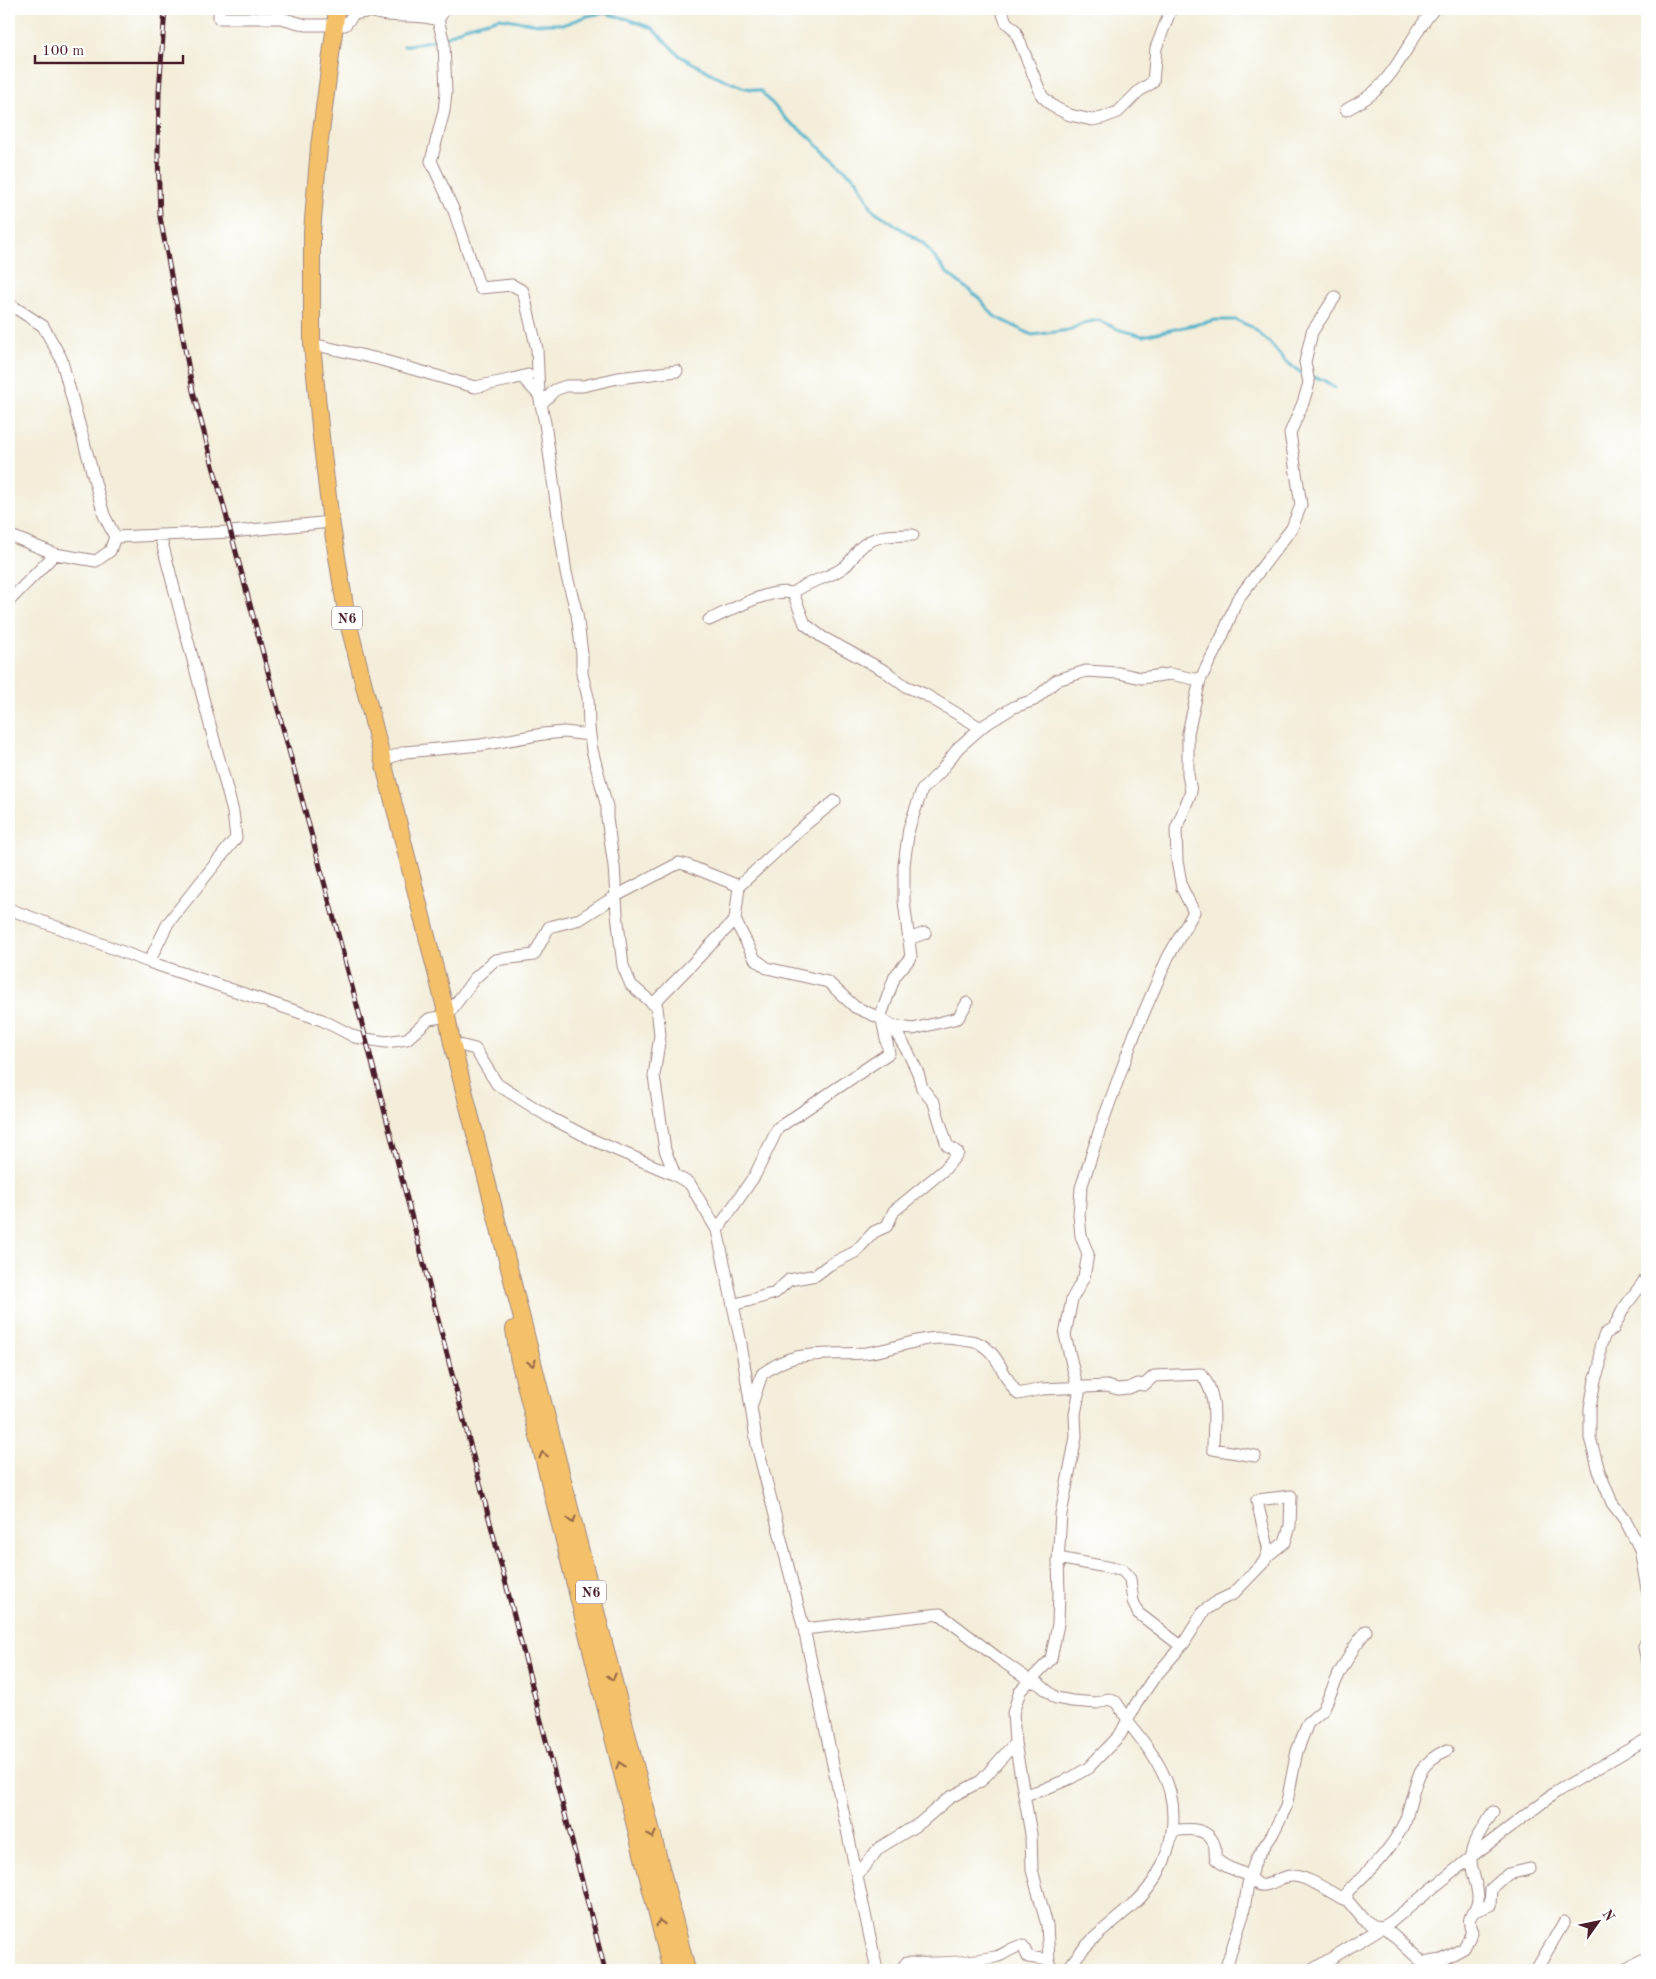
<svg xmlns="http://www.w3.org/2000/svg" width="1656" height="1979" viewBox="0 0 1656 1979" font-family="'Old Standard TT',serif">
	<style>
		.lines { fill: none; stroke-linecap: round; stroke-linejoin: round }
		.stream { stroke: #4bb1c9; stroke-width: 3 }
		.minor-casing { stroke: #9e8682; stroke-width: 13 }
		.highway-casing { stroke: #9e8682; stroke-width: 18 }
		.minor { stroke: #fff; stroke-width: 11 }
		.highway { stroke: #f4c16a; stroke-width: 16 }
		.rail-casing { stroke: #4a1f2b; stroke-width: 5 }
		.rail { stroke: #fff; stroke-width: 3; stroke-dasharray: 9; stroke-linecap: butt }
		.oneway { stroke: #966847 }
		.labels { text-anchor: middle; stroke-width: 4.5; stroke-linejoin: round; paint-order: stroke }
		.shield { fill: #fff; stroke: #80626b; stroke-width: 1 }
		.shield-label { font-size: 14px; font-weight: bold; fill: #4a1f2b }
	</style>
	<rect width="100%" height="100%" fill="#fff"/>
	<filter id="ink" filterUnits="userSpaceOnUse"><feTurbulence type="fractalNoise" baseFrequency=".02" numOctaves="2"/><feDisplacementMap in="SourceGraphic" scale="10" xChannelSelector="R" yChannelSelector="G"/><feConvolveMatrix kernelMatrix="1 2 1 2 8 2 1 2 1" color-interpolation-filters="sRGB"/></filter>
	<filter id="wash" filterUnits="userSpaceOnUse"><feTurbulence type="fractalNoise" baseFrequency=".0096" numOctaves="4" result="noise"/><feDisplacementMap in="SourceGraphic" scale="20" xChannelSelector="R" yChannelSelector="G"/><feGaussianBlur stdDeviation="1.12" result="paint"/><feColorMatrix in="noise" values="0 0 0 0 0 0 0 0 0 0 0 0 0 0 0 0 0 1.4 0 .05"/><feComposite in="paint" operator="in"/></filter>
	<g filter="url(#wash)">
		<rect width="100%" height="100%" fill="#f3edd9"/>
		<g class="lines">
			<path class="stream" d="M446,37L465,27L500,18L537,24H566L587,16L604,13L628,19L652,28L680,56L716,76L742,87L761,91L786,119L812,139L822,150L857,180L873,210L924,244L947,273L979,298L994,316L1032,335L1069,330L1084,323L1098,320L1120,330L1143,336L1216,320H1236L1252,327L1270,343L1286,362L1303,374
				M404,46L440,39
				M1311,377L1322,379L1335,388"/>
		</g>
	</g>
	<g filter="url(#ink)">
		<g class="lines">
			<defs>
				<path id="minor" d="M219,9V18H281L306,25H345L354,14L371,11
					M371,9V11C392,20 416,12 438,20L444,43L446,92L444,111L431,161L454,211L480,288L512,285L523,291L537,349L539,395
					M1001,9L1006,22L1015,30L1042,96L1054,107L1070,115L1092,120L1102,118L1118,112L1139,91L1153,82L1156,48L1171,9
					M438,20L445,9
					M1346,110C1356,104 1367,99 1375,91C1400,68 1412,34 1434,9
					M9,306L14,307L43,326L61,358L104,515L115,537L110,551L96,561L55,554L9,535
					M312,344L378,359L475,387L509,380L528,375
					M522,377L539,395L545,423L566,573L577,614L582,654V674L588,697L589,728L592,750L607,807V818L614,866L617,914L623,966L631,985L657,1007L660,1035L654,1076L665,1150L675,1175
					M541,404L555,390L566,386H583L618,378L677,371
					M115,537L231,532L331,522
					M793,593C808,580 829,579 844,567C850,563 854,555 859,549C874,534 893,535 913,535
					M9,601L55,554
					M709,620C732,610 768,588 793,593L805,624L822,637L885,671L905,686L924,694L981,728
					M383,760L405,752L481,745L543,734L564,732L590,735
					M9,909L149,962L322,1020L355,1037L366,1039L386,1042L407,1039L429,1019L447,1016L474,979L495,960L534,955L549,927L580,919L616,896L679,863L687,865L739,886
					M909,939L925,933
					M149,962L168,923L236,838L233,812L160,535
					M653,1004L735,920L739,886L806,824L835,801
					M892,1026L913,1029L958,1018L967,1003
					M452,1043L475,1049L497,1084L549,1117L593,1140L675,1175L690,1184L717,1230L740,1338L757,1445L804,1629L877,1970
					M717,1230L755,1175L778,1128L889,1053L881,1015L895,976L911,957L904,901V865L909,828L922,790L941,771L958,748L983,726L1014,707L1034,700L1057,680L1086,671L1119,673L1141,678L1170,674L1200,680
					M1647,1277L1624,1308L1613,1329L1605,1334L1600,1347V1365L1595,1380L1590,1408V1438L1599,1471L1612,1503L1625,1520L1640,1549L1647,1589
					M733,1305L775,1293L789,1280L816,1275L829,1265L855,1252L874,1232L887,1226L894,1211L945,1169L958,1153L947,1145L934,1103L922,1088L918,1073L908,1052L892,1026L882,1019L855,1007L828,982L767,968L755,959L735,920
					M752,1404L762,1374C771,1368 782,1360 793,1358C817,1352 841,1355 865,1353C902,1349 923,1332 963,1340C968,1341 974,1341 978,1343C999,1352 1003,1378 1018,1394L1042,1389L1107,1386L1118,1389L1129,1388L1138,1384L1144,1385L1154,1376L1201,1374C1219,1395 1213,1424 1213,1449L1255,1456
					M1058,1558L1122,1570L1130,1579L1133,1601L1138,1613L1181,1646
					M804,1629L940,1614L999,1659L1031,1681L1039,1684L1056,1698L1072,1701L1097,1703L1108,1699L1116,1702L1128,1720
					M1647,1640L1644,1647L1647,1662
					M1015,1743L1031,1834L1032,1870L1047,1925L1049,1960L1052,1970
					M1447,1750C1420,1762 1417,1777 1410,1804C1408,1810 1407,1818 1404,1823C1392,1850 1368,1872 1347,1892V1900L1363,1919L1374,1926L1384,1927L1423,1963L1442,1960L1464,1948L1472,1932C1464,1914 1477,1914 1478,1900C1479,1886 1470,1871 1471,1857C1471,1845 1486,1822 1493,1812
					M1024,1795L1042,1790L1071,1778L1088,1768L1120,1735L1136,1704L1153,1679L1184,1643L1204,1611L1218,1601L1233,1594L1264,1562C1265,1558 1268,1554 1268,1550C1269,1547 1258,1509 1257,1500L1291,1496L1290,1526L1285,1542L1266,1557
					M1172,1831C1187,1829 1207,1826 1214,1844C1216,1848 1214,1854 1216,1859C1228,1870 1234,1868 1246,1875C1253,1879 1256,1887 1265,1885C1275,1883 1283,1875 1294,1876C1309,1877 1330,1892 1343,1899L1347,1900
					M858,1874L879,1848L920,1823L949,1798L981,1781L1015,1743L1013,1713L1020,1691L1051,1659L1058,1624L1059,1593L1058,1561L1061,1514L1076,1437L1075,1414L1079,1394L1065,1335L1072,1299L1084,1277L1088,1254L1081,1236L1079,1215L1081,1188L1100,1129L1135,1033L1168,957L1194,912L1182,888L1177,861L1176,829L1191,792L1188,774V733L1200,680L1222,637L1237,600L1292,528L1301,505L1290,433L1303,403L1309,383L1305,362L1312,332L1335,297
					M1472,1912L1490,1905L1491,1889L1508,1874L1530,1869
					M901,1970L906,1963C936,1964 965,1963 995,1957C1006,1955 1011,1946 1023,1946L1028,1957L1049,1960
					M1068,1970C1083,1943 1112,1924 1135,1903C1164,1876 1180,1832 1170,1792C1163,1766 1144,1742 1127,1721
					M1225,1970L1243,1915L1249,1878L1257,1857L1272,1835L1286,1807L1297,1751L1308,1723L1323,1710L1340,1672L1355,1646L1366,1631
					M1312,1970L1391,1922L1471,1857L1556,1792L1647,1739
					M1536,1970L1564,1922
					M1623,1970L1647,1958"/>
				<path id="highway" d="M337,9L319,147L312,232V344L321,437L330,514L347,618L447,1016L452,1043L687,1970
					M514,1329L518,1356L671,1970"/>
			</defs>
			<use href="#minor" class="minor-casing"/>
			<use href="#highway" class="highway-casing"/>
			<use href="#minor" class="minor"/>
			<use href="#highway" class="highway"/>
			<defs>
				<path id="rail" d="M165,9L159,92L158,155L160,217L193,391L366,1039L605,1970"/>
			</defs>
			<use href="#rail" class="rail-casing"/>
			<use href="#rail" class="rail"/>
		</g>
		<defs><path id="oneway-chevron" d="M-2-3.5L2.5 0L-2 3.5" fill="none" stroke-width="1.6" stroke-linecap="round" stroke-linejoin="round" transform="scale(1.25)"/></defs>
		<g class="oneway">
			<use href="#oneway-chevron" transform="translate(532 1363) rotate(76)"/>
			<use href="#oneway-chevron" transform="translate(543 1455) rotate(-104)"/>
			<use href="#oneway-chevron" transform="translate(572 1520) rotate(76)"/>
			<use href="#oneway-chevron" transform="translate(612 1677) rotate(76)"/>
			<use href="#oneway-chevron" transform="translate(620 1765) rotate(-104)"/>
			<use href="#oneway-chevron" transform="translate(652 1835) rotate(76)"/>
			<use href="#oneway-chevron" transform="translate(660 1923) rotate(-104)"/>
		</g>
	</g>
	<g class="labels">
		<g class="shield">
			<rect x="332" y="606.5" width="30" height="23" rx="4"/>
			<rect x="576" y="1580.5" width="30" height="23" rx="4"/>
		</g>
		<g class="shield-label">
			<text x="347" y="623">N6</text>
			<text x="591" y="1597">N6</text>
		</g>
	</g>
	<rect width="1656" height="1979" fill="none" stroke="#fff" stroke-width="30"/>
	<g transform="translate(1598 1922) rotate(57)" stroke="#ffffff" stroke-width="4" paint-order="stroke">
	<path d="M0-4L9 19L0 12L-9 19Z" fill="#4a1f2b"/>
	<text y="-8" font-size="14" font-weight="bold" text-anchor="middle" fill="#4a1f2b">N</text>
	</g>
	<path d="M35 55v8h148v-8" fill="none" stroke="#4a1f2b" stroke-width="2.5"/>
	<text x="42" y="55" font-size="15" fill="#4a1f2b" stroke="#ffffff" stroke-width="4" paint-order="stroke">100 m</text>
</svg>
